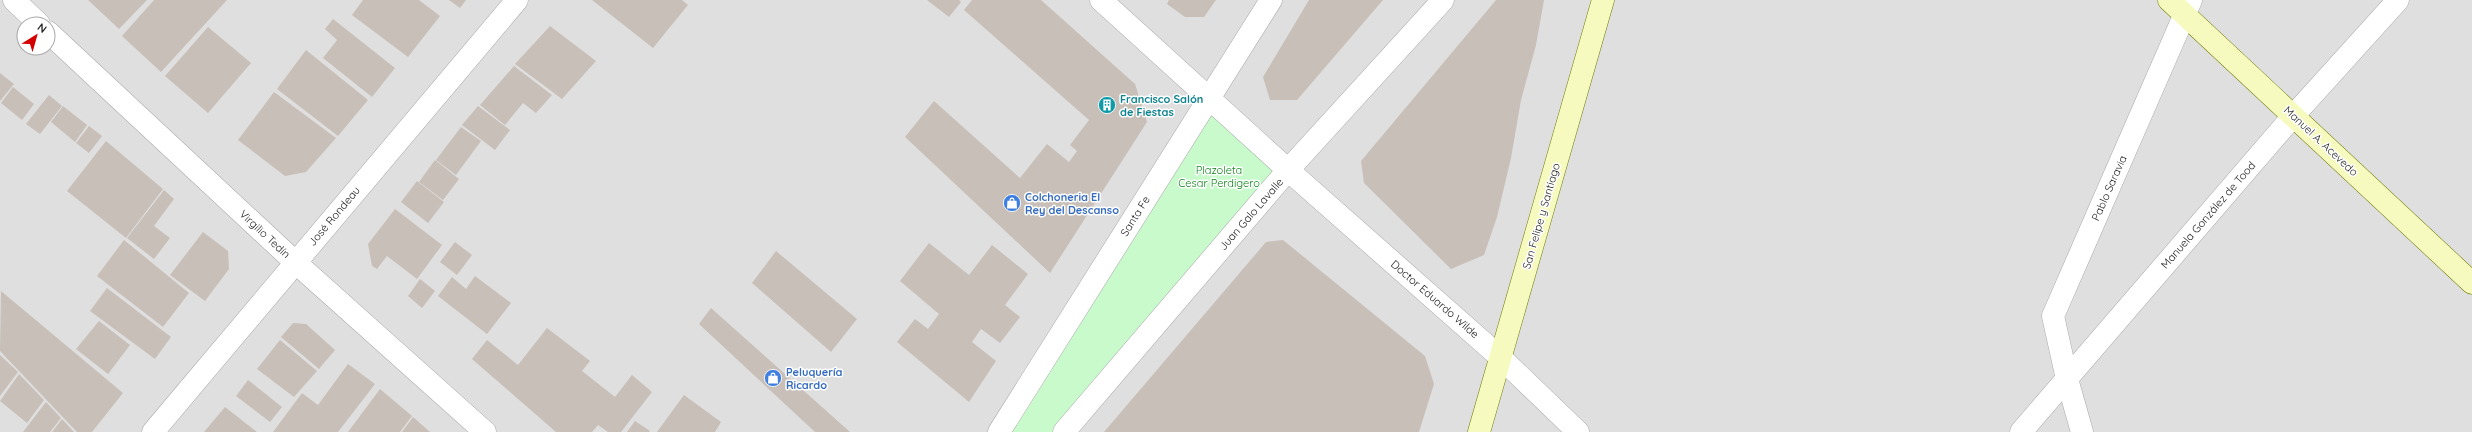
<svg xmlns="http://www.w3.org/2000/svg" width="2472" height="432" viewBox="0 0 2472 432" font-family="Quicksand,sans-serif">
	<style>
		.residential { fill: #e0dfdf; fill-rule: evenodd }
		.park { fill: #c8facc }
		.building { fill: #c7bfb8 }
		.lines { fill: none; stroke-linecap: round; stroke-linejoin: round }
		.street-casing { stroke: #a9a9a9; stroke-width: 23 }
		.secondary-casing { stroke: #707d05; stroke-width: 23 }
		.street { stroke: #fff; stroke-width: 22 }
		.secondary { stroke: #f7fabf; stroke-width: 22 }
		.labels { text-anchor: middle; stroke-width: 3; stroke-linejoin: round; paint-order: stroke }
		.culture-label { font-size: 11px; font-weight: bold; fill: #0d838f; stroke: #fff; text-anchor: start }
		.street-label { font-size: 11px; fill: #222; stroke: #fff }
		.park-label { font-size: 11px; fill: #0c8416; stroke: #fff }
		.shop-label { font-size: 11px; font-weight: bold; fill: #366cbe; stroke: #fff; text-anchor: start }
	</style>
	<rect width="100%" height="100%" fill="#f2efe9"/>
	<path class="residential" d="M0,0H2472V432H0ZM24,24H48V48H24Z"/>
	<path class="park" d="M1211,104L1282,171L1061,432H1006Z"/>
	<path class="building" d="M88,0H147L119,29Z
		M154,0H227L161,72L122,36Z
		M363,0H419L440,16L408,57L352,15Z
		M449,0H466L460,8Z
		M592,0H682L688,5L653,48Z
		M927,0H959L961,2L949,17Z
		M972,0H1041L1135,84L1147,122L1050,273L905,137L934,101L1020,178L1047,144L1069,162L1077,151L1070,145L1089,120L964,10Z
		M1169,0H1216L1204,17H1185L1167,4Z
		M1309,0H1383L1297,100H1270L1263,77Z
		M1496,0H1544L1536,45L1521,100L1511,158L1497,217L1484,255L1451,269L1364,183L1361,161Z
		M333,19L395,68L372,97L323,58L337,40L325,29Z
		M550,26L596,61L562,99L515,64Z
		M208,27L251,63L208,113L165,76Z
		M306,50L368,100L338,136L277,89Z
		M514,66L552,95L536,113L523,103L505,125L480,105Z
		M0,73L14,84L0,101Z
		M13,87L34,104L22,120L1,103Z
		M274,92L336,138L306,172L285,176L238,140Z
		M49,95L62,106L40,134L26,124Z
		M63,106L87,125L75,142L51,122Z
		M478,106L510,130L495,150L462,125Z
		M89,126L102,136L89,153L76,143Z
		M461,127L481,141L456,175L436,160Z
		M106,141L163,189L126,238L67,191Z
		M435,160L459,179L443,200L419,182Z
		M417,181L444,202L428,223L401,202Z
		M164,190L174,199L154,226L170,238L154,259L127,238Z
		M395,209L442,245L417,279L387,256L377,269L372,266L368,244Z
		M203,232L228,251L229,269L205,301L170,275Z
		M124,240L189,293L163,327L97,276Z
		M1283,240L1425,356L1434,384L1419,432H1104L1266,242Z
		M455,242L472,255L457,275L440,262Z
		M929,243L969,275L992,245L1028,274L1005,305L1020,317L1000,343L981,329L972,342L996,361L969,402L897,342L915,319L928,329L939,314L900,281Z
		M776,251L857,319L831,352L752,283Z
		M475,276L511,303L487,334L438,296L452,277L466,289Z
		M420,279L435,291L422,308L408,296Z
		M107,288L171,337L155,359L90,311Z
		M1,291L123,393L92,432H77L0,351Z
		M711,308L850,432H815L699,324Z
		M99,321L130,345L108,374L76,349Z
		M293,323L306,324L335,350L319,369L281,337Z
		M547,328L590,361L582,371L615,397L632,375L652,392L621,432H608L598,425L592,432H556L472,359L487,340L518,365Z
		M280,340L317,371L294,397L257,369Z
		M0,355L18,372L0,396Z
		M348,364L375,384L338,432H273L302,393L318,405Z
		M19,374L44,400L27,423L0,401Z
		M248,380L282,407L270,422L236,396Z
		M380,389L412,416L400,432H348Z
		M684,395L721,422L715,432H657Z
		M46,402L61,418L50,432H23Z
		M225,407L257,432H204Z
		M413,417L430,432H402Z
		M62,419L74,432H52Z
		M635,421L650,431L649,432H627Z"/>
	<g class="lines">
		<defs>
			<path id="street" d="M14,0L39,24
				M1101,0L1288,170L1501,358L1578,432
				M48,32L295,262L485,432
				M153,432L517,0
				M999,432L1271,0
				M1064,432L1288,170L1443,0
				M2021,432L2294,115L2398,0
				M2082,432L2067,379L2053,316L2191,0"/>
			<path id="secondary" d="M2169,0L2472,283
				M1479,432L1603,0"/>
		</defs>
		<use href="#street" class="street-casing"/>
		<use href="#secondary" class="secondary-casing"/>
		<use href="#street" class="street"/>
		<use href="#secondary" class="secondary"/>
	</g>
	<defs>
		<symbol id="building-disc" viewBox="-11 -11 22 22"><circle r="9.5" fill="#0f9aa8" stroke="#fff"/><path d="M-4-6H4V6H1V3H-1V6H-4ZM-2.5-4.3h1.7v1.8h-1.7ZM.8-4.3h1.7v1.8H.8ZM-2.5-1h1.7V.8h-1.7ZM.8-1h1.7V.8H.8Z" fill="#fff"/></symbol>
		<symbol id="shop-disc" viewBox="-11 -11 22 22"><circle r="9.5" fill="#3f7fe0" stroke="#fff"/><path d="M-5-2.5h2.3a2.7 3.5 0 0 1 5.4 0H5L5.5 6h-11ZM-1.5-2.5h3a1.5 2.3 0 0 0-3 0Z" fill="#fff"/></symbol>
	</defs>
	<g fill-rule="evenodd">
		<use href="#building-disc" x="1097" y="95" width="20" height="20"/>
		<use href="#shop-disc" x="1002" y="193" width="20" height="20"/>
		<use href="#shop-disc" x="763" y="368" width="20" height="20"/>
	</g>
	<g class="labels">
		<g class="culture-label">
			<text x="1120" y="103">Francisco Salón<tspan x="1120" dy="13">de Fiestas</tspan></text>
		</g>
		<g class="street-label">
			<text transform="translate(2321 141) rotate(43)" y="4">Manuel A. Acevedo</text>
			<text transform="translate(2109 188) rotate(-66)" y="4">Pablo Saravia</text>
			<text transform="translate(1251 214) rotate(-49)" y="4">Juan Galo Lavalle</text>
			<text transform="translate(2208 215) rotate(-49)" y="4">Manuela González de Tood</text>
			<text transform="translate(334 216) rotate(-50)" y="4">José Rondeau</text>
			<text transform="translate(1135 216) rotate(-58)" y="4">Santa Fe</text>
			<text transform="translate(1541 216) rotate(-74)" y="4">San Felipe y Santiago</text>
			<text transform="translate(265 234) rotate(43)" y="4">Virgilio Tedín</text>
			<text transform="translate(1435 299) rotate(41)" y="4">Doctor Eduardo Wilde</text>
		</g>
		<g class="park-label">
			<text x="1219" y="174">Plazoleta<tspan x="1219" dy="13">Cesar Perdigero</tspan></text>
		</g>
		<g class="shop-label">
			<text x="1025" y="201">Colchoneria El<tspan x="1025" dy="13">Rey del Descanso</tspan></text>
			<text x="786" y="376">Peluquería<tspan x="786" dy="13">Ricardo</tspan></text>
		</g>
	</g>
	<g transform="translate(36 36) rotate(37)"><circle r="19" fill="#ffffff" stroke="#a7a7a7"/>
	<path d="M0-3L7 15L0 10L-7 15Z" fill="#d40000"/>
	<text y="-6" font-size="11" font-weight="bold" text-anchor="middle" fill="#222222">N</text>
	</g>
</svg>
